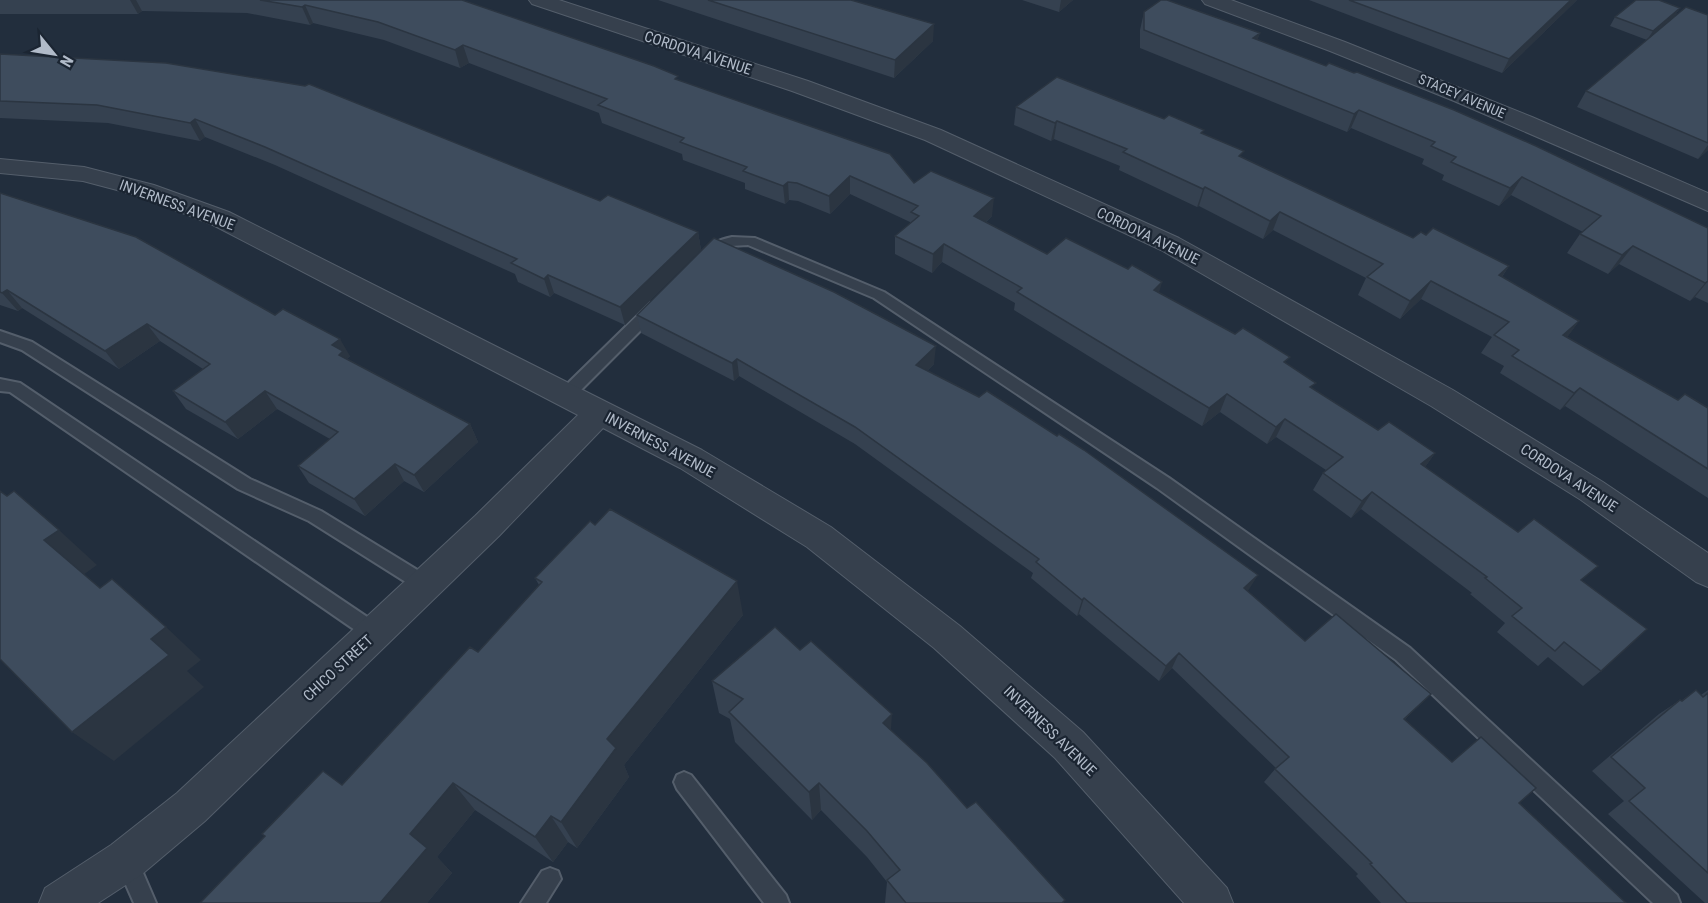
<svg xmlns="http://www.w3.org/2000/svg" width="1708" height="903" viewBox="0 0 1708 903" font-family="'Roboto Condensed',sans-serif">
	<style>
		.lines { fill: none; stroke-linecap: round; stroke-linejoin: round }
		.lane-casing { stroke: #545e6b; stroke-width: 4 }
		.street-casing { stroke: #545e6b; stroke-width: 2 }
		.lane { fill: #36404d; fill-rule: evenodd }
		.street { fill: #36404d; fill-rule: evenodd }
		.wall { fill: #354150 }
		.shaded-wall { fill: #2b3541 }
		.building { fill: #3e4c5d; stroke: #2b3541; stroke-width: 1.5 }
		.labels { text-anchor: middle; stroke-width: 4.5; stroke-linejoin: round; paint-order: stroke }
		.far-street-label { font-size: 14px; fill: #b1bbc9; stroke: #1b2532 }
		.street-label { font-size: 15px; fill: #b1bbc9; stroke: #1b2532 }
	</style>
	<rect width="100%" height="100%" fill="#222e3d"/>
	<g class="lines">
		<defs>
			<path id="lane" d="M732,237L755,238L884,292L1169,478L1410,648L1677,895L1680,903H1653L1396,660L1157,488L874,298L748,245L730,246L712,258H702L700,255C708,244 719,240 732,237Z
				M655,302L660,303L662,307L660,311L572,399H560L558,395L560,391L650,303Z
				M0,331L32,342L250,479L321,511L432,579L435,585L432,591L426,593L420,591L309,521L238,489L22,350L0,342Z
				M0,379L20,383L382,627L384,633L382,639L375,641L368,639L10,392L0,391Z
				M684,772L691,775L786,895L789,903H764L677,789L674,782L677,775Z
				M126,849L134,852L156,903H134L115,860L118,852Z
				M550,868L558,871L561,879L546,903H521L542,871Z"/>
			<path id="street" d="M529,0H559L808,81L941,130L1179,238L1453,390L1603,482L1708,553V587L1696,582L1581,500L1431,406L1161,250L925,140L792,91L532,4Z
				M1202,0H1231L1345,42L1532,117L1708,193V211L1454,101L1330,51L1205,4Z
				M0,159L84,167L154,185L229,212L702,450L831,527L960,626L1083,732L1227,888L1233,903H1184L1055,758L934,648L807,547L680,468L603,428L499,536L205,821L141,875L98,903H39L45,888L111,845L177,793L475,516L578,415L211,224L136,195L83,181L0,173Z"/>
		</defs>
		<use href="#lane" class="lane-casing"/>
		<use href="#street" class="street-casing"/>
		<use href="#lane" class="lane"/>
		<use href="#street" class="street"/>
	</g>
	<path class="wall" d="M0,0H462L679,80L992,216L986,222L1047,254L1159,293L1286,364L1313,389L1378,430L1435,453L1425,467L1582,581L1601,671L1583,686L1548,657L1538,666L1497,632L1505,623L1470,594L1472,593L1361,509L1351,518L1313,490L1323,473L1326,470L1276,437L1267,444L1220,412L1202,426L1014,310L1015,303L942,262L932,273L895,254V236L910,224V222L850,194L830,214L798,201L789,200L785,204L745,189V183L683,160L682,154L602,123L599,113L469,63L460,68L384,40L313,23L310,25L247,13L142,11L138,14H0Z
		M658,0H851L933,41L894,78Z
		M1022,0H1073L1059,12Z
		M1309,0H1577L1502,73Z
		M1680,8L1674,17L1647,40L1610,26L1615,17Z
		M1144,12L1260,33L1257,40L1708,228V303L1695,297L1690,301L1619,264L1608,274L1567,253L1580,234L1583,232L1511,195L1499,206L1442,180L1444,175L1422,164L1424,159L1351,128L1347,132L1140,48V30Z
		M1708,15V150L1698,159L1577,107L1586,91Z
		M0,54L600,201L698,232L701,250L625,325L554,293L550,297L518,282L515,274L275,165L205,137L200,141L108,123L0,118Z
		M1016,107L1203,134L1242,157L1413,238L1426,235L1509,266L1502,277L1579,321L1567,337L1678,400L1708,408V498L1565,406L1560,410L1500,373L1504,366L1481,353L1492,337L1421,299L1400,319L1358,295L1366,278L1273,230L1263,239L1199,206L1197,207L1119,170L1120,166L1054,139L1051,141L1014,125Z
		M0,193L350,356L347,359L470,424L478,442L424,492L404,481L365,516L309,483L298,466L330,439L277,409L238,439L186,409L173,391L203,369L160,341L119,369L22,308L18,311L0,305Z
		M637,315L934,364L927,371L1248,592L1305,641L1431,694L1404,720L1452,762L1519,803L1626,903H1381L1356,876L1358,874L1264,782L1276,768L1172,668L1159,681L1079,614L1077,616L1031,578L1033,573L855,444L739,376L734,381L641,333Z
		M535,578L743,615L624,765L629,777L577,848L568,842L553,862L475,810L437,857L452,873L427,903H200L342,785L478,652L539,585Z
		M712,681L891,730L967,808L1064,903H885L887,882L867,857L821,810L812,820L735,742L730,719L719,713Z
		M1696,690L1701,695L1708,690V903H1705L1608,814L1624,801L1592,771L1659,714L1680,700L1681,701Z"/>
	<path class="shaded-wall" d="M130,0H136L142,11L138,14Z
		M1061,0H1073L1059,12Z
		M1571,0H1577L1502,73L1509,59Z
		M305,5L313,23L310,25L302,7Z
		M1680,8L1674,17L1647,40L1653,31Z
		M934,24L933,41L894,78L895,60Z
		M1260,33L1254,50L1253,38Z
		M463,45L469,63L460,68L455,50Z
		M1359,110L1351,128L1347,132L1354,114Z
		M195,119L205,137L200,141L190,123Z
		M1057,121L1054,139L1051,141L1055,123Z
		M1708,145V150L1698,159Z
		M850,176V194L830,214L829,196Z
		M1522,177L1511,195L1499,206L1510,188Z
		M788,182L789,200L785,204L783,186Z
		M1205,187L1199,206L1197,207L1203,189Z
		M994,198L992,216L972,234L974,216Z
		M1280,212L1273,230L1263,239L1270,221Z
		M698,232L701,250L625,325L620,307Z
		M944,244L942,262L932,273L933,254Z
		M1633,246L1619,264L1608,274L1622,255Z
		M1509,266L1497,284L1499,275Z
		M548,275L554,293L550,297L544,279Z
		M1431,281L1421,299L1400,319L1410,301Z
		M1708,281L1695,297L1690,301L1705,283Z
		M1162,282L1157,300L1154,290Z
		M7,290L22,308L18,311L2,293Z
		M1579,321L1566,339L1563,335Z
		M147,324L160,341L119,369L105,351Z
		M340,339L350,356L347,359L349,372L332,345Z
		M936,346L934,364L915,383L916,365Z
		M737,359L739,376L734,381L732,363Z
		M1580,388L1565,406L1560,410L1574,393Z
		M265,391L277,409L238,439L225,422Z
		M1227,394L1220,412L1202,426L1209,408Z
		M1285,419L1276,437L1267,444L1276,427Z
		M470,424L478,442L424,492L414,475Z
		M1435,453L1423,470L1421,464Z
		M395,464L404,481L365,516L354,499Z
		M1372,492L1361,509L1351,518L1362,501Z
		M59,530L97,565L83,575L44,540Z
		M1258,575L1248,591L1244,588Z
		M737,581L743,615L624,765L629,777L577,848L561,822L607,739Z
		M1084,598L1079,614L1077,616L1082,600Z
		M166,627L201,660L187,671L204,687L114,761L72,732L151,639Z
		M1179,653L1172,668L1159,681L1166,666Z
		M892,714L890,744L883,723Z
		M453,783L475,810L437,857L452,873L427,903H380L410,834Z
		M819,783L821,810L812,820L809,792Z
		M551,816L568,842L553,862L535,837Z"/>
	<path class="building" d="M260,0H462L654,66L678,76L675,79L890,154L914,183L931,171L994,198L974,216L1047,254L1066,238L1128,269L1132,265L1162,282L1154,290L1235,334L1243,328L1290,357L1284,362L1316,383L1310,387L1378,430L1389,422L1435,453L1421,464L1518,532L1534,519L1598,566L1581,580L1647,629L1601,671L1564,642L1555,651L1512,616L1522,608L1485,578L1487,577L1372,492L1362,501L1323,473L1343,457L1285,419L1276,427L1227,394L1209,408L1017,292L1022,288L944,244L933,254L895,236L919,216L911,212L918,206L850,176L829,196L797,183L788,182L783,186L743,171L747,167L680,142L684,138L598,105L607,99L463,45L455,50L378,22L305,5L302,7Z
		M708,0H851L934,24L895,60Z
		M1161,0H1167L1260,33L1253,38L1326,66L1329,63L1354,73L1357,72L1454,110L1536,146L1708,228V281L1705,283L1633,246L1622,255L1580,234L1601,216L1522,177L1510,188L1451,162L1456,157L1431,146L1435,142L1359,110L1354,114L1144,30V12Z
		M1349,0H1571L1509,59Z
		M1636,0H1659L1680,8L1653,31L1615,17Z
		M1686,7L1708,15V143L1586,91Z
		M0,54L166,63L305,86L309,84L600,201L608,195L698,232L620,307L548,275L544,279L511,263L517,259L265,147L195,119L190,123L97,105L0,101Z
		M1057,77L1164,119L1169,115L1204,130L1201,133L1244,151L1239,156L1413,238L1421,232L1426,235L1433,228L1509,266L1499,275L1579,321L1563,335L1678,400L1685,394L1708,408V469L1580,388L1574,393L1512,356L1519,350L1494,335L1509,322L1431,281L1410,301L1367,277L1383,264L1280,212L1270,221L1205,187L1203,189L1123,152L1127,149L1057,121L1055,123L1016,107Z
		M0,193L136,237L275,315L283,309L340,339L332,345L343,351L339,355L470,424L414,475L395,464L354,499L298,466L338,432L265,391L225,422L173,391L210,364L147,324L105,351L7,290L2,293L0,292Z
		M714,238L834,292L936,346L916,365L979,397L987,391L1057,436L1059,434L1084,450L1258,575L1244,588L1305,641L1336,614L1431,694L1404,719L1452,762L1481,737L1536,788L1519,803L1626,903H1407L1370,864L1372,863L1275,769L1289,757L1179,653L1166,666L1084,598L1082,600L1036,562L1039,559L855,427L737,359L732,363L637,315Z
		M0,491L7,496L14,491L59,530L44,540L100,588L112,579L166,627L151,639L169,655L72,732L0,659Z
		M610,509L737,581L607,739L616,748L561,822L551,816L535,837L453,783L410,834L427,848L380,903H200L265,836L262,834L323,771L342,785L470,647L478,652L542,582L535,578L590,521L595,525Z
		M775,627L800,650L811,641L892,714L883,723L927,763L967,808L976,802L1065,900L1062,903H906L887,880L900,870L867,831L819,783L809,792L729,712L743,699L712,681Z
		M1696,690L1703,697L1708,693V873L1629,801L1645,788L1611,757L1680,700L1682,701Z"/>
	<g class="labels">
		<g class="far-street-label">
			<text transform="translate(1462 96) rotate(23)" y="5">STACEY AVENUE</text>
		</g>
		<g class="street-label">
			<text transform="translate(698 53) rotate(18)" y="5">CORDOVA AVENUE</text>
			<text transform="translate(177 205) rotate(20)" y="5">INVERNESS AVENUE</text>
			<text transform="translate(1148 236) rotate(26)" y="5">CORDOVA AVENUE</text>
			<text transform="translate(660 445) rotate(28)" y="5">INVERNESS AVENUE</text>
			<text transform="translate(1569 478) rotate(33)" y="5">CORDOVA AVENUE</text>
			<text transform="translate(338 668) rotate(-43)" y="5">CHICO STREET</text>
			<text transform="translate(1050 731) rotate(44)" y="5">INVERNESS AVENUE</text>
		</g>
	</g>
	<g transform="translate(54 54) rotate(120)" stroke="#1b2532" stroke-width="4.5" paint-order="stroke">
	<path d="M0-4.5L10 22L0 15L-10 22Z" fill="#b1bbc9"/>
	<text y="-9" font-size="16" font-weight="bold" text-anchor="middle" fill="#b1bbc9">N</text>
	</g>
</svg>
